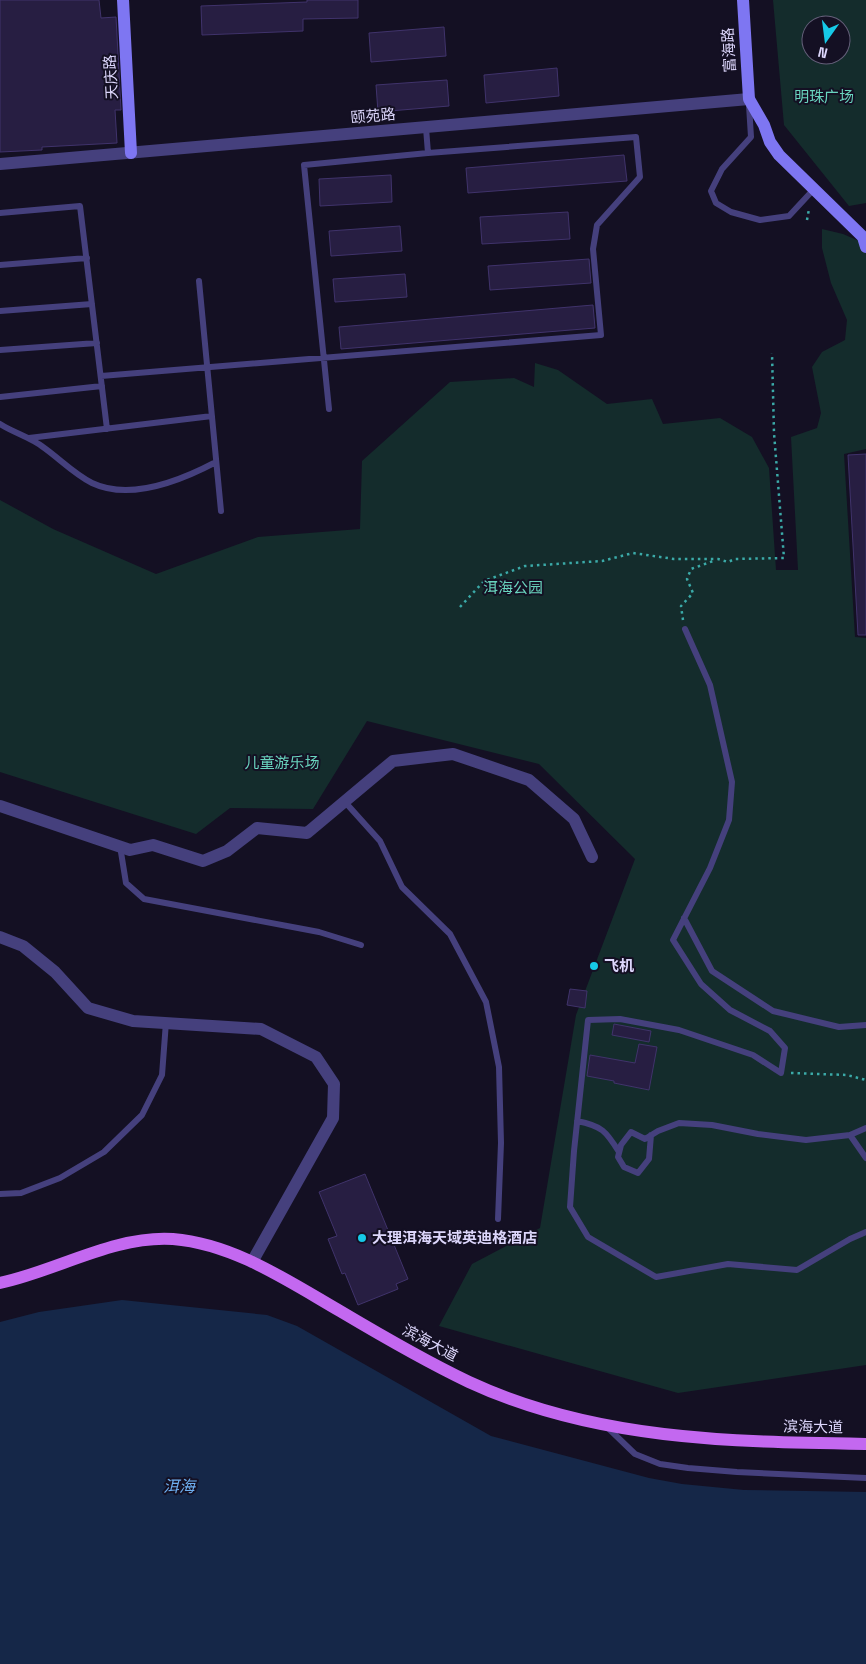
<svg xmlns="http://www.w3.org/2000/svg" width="866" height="1664" viewBox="0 0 866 1664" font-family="'Space Grotesk','Noto Sans SC',sans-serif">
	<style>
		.green { fill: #142c2c; fill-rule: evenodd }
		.water { fill: #152748 }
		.building { fill: #271e42; stroke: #40336b }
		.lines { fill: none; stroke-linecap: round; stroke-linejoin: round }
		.path { stroke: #3baaa8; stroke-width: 2.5; stroke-dasharray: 2.5 4; stroke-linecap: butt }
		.lane { stroke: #45407d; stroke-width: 6 }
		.street { stroke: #45407d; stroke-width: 12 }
		.secondary { stroke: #7e76f2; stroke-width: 12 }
		.primary { stroke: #c368f0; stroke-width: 12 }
		.poi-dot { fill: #16c9e7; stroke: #141023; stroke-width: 2 }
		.labels { text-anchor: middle; stroke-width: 4; stroke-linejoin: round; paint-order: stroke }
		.street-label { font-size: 15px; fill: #dcd6fb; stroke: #141023 }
		.park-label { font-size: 15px; fill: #69d4be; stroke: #141023 }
		.poi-label { font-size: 15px; font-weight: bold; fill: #dcd6fb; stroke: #141023; text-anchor: start }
		.water-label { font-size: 16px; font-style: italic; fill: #6eaff1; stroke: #141023 }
	</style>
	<rect width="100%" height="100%" fill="#141023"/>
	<path class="green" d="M773,0H866V203L849,206L784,125ZM811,25H841V55H811Z
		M822,229L843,234L866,244V449L844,454L855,637L866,638V1365L678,1393L439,1326L472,1264L540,1228L576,1015L635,859L539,764L367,721L313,809L230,808L196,834L0,772V500L53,529L156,574L258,537L360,529L362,461L450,382L514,378L534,387L535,363L558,370L607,404L652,399L663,424L720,418L752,437L769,468L776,570H798L791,437L817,428L821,413L812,367L822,352L845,340L847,320L831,283L822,248Z"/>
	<path class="water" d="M122,1300L267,1315L297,1326L491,1436L649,1478L682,1484L744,1490L866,1492V1664H0V1322L39,1312Z"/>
	<path class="building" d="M0,0H99L101,18L116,17L121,110H115L117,143L42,147V150L0,152Z
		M307,0H358V18L303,19V31L202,35L201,6L307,2Z
		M444,27L446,56L371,62L369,33Z
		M557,68L559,96L486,103L484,75Z
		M447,80L449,106L378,112L376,85Z
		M624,155L627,181L468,193L466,168Z
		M391,175L392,202L320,206L319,179Z
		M568,212L570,239L482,244L480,217Z
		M400,226L402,251L331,256L329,231Z
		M589,259L591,283L490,290L488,266Z
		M405,274L407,297L335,302L333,279Z
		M593,305L595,328L341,349L339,327Z
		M866,454V635H858L848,455Z
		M570,989L587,991L585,1008L567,1005Z
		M614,1024L651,1031L649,1042L612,1035Z
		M639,1044L657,1047L649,1090L614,1083V1081L587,1076L590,1055L635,1063Z
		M365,1174L408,1279L396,1284L398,1289L358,1305L345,1273L342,1274L328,1239L337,1236L319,1192Z"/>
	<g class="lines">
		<path class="path" d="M807,220L809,209
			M460,607L484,581L525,566L602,561L633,553L674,559H718L728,562L735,559L784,558L774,433L772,353
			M683,620L681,606L693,593L687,579L691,569L716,560
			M791,1073L847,1075L866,1080"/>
		<path class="lane" d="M749,105L751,137L722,169L711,191L716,203L731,212L760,220L789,216L814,189
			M426,128L428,153
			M0,213L80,206L107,429
			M0,265L87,258
			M199,281L221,511
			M0,311L92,304
			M0,350L97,343
			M101,376L601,335L593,249L597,225L640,177L636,137L428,153L304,165L329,409
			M0,397L102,386
			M0,424C14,433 30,437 43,447C60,459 74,474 92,483C130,501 182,480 216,462
			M29,438L212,416
			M685,629L710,685L732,782L729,820L710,868L673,940L701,984L730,1010L770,1031L785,1048L781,1073L753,1055L679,1030L620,1019L588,1020L574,1151L570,1207L588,1237L656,1277L728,1264L797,1270L850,1239L866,1232
			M345,802L380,841L402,887L450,934L486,1002L499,1067L501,1143L498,1219
			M120,846L126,883L144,899L319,932L361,945
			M684,918L712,971L773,1011L839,1027L866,1025
			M577,1121C602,1126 606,1131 619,1152
			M651,1135L649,1159L638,1173L624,1167L618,1157L621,1145L631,1132L645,1139L658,1131L679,1123L712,1125L758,1134L806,1140L850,1135L866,1158
			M850,1135L866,1128
			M0,1194L21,1193L60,1178L104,1152L142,1115L162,1075L166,1022
			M608,1428L635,1454L660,1464L688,1468L737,1472L866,1478"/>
		<path class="street" d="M0,164L749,99
			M0,806L130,850L153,845L203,861L227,851L257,828L307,833L393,761L453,754L529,780L574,819L592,857
			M0,937L23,946L55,972L88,1008L133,1021L261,1029L316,1057L334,1084L333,1118L252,1262"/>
		<path class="secondary" d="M123,0L131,153
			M743,0L749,99L764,125L770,142L779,155L863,237L866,247"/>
		<path class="primary" d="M0,1283C56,1271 115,1235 173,1239C234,1244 288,1281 340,1311C382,1336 425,1361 469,1382C594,1440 731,1442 866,1444"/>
	</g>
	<g class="poi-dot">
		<circle cx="594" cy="966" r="5"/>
		<circle cx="362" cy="1238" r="5"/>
	</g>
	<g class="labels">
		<g class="street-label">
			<text transform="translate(729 50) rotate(-93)" y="5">富海路</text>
			<text transform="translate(111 77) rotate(-93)" y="5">天庆路</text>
			<text transform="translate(373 116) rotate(-5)" y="5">颐苑路</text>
			<text transform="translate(430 1343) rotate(28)" y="5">滨海大道</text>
			<text transform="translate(813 1427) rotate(1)" y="5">滨海大道</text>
		</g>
		<g class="park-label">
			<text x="824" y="102">明珠广场</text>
			<text x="513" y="593">洱海公园</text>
			<text x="282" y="768">儿童游乐场</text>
		</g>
		<g class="poi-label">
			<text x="604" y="971">飞机</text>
			<text x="372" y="1243">大理洱海天域英迪格酒店</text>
		</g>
		<g class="water-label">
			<text x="179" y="1492">洱海</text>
		</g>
	</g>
	<g transform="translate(826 40) rotate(194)"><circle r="24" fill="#141023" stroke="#645f79"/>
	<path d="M0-4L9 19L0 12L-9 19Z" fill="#16c9e7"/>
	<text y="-8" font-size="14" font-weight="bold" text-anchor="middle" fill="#dcd6fb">N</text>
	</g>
</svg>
